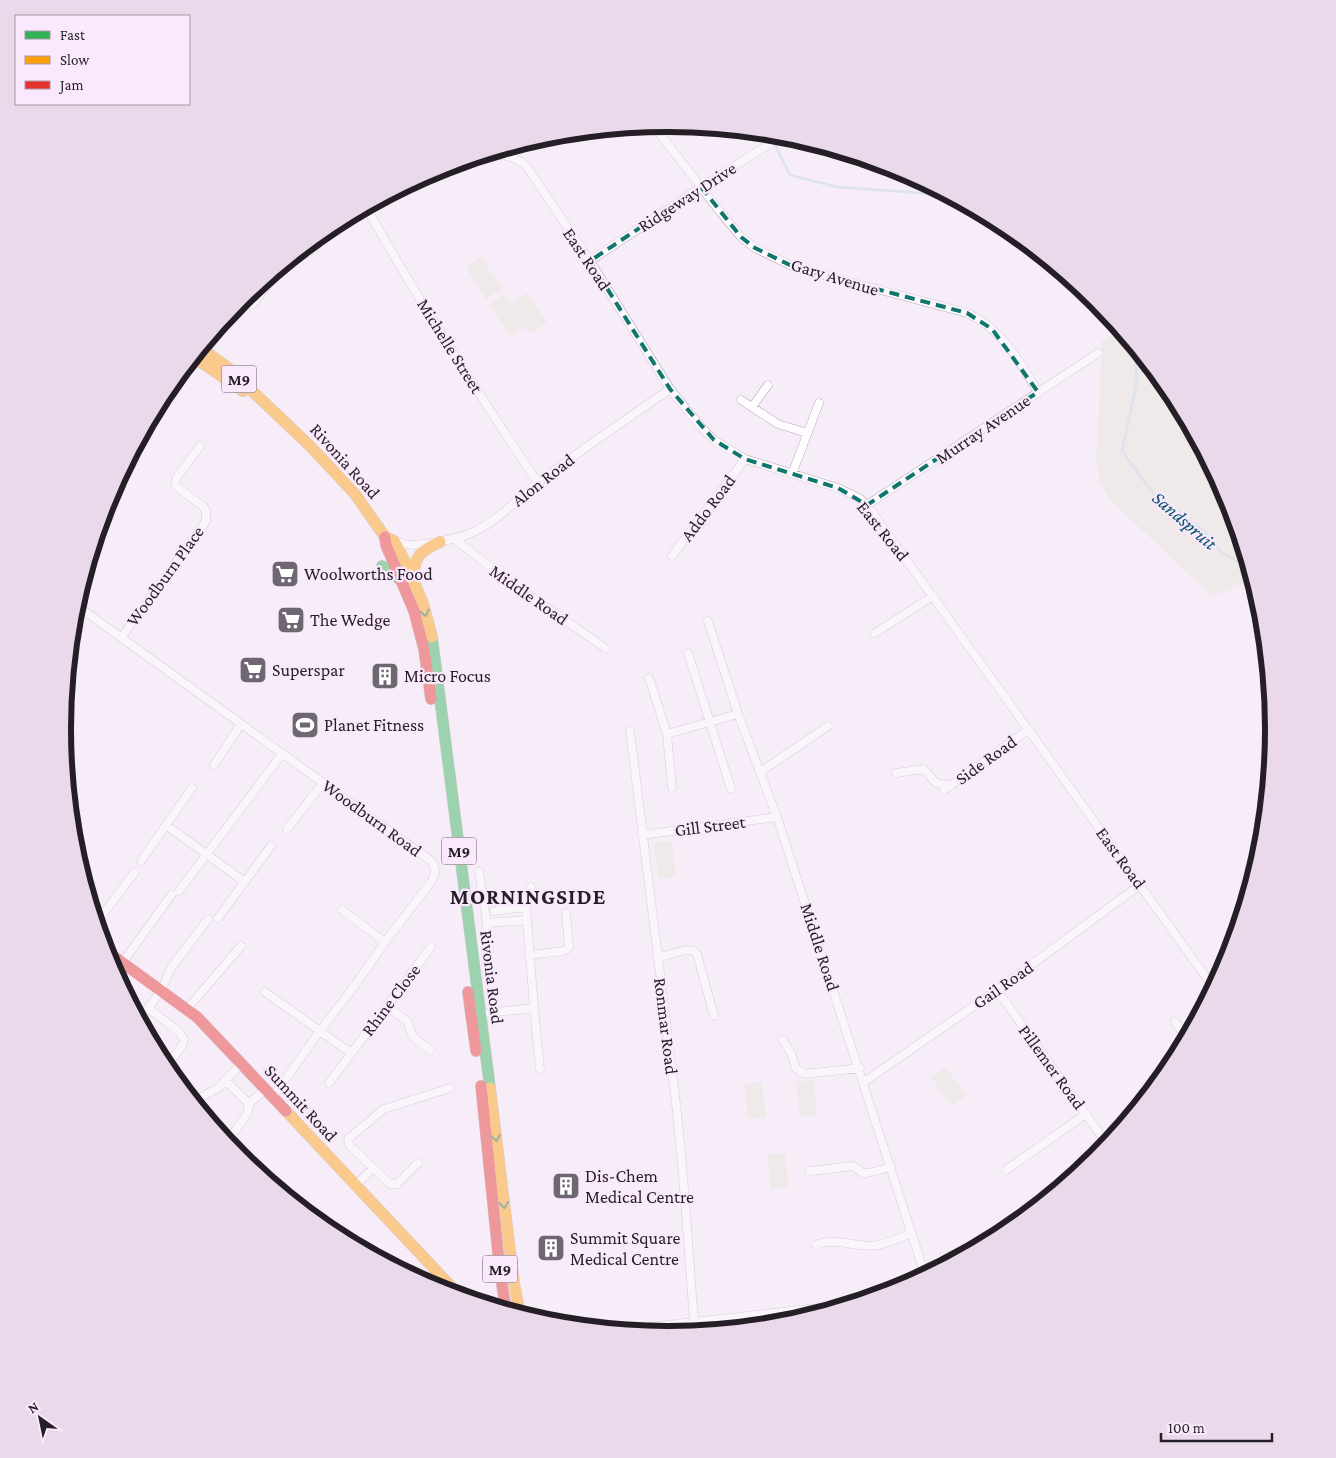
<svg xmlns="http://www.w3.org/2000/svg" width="1336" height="1458" viewBox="0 0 1336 1458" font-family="'Crimson Pro',serif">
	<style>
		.green { fill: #e7e5d9 }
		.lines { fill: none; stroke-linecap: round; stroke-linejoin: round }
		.stream { stroke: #bcd4e2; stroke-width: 2.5 }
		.street-casing { stroke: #b0a9b2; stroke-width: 9 }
		.fast-casing { stroke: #b0a9b2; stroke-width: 12 }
		.slow-casing { stroke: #b0a9b2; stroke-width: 12 }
		.jam-casing { stroke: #b0a9b2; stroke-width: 12 }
		.street { stroke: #fefcfe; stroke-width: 8 }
		.fast { stroke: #30b455; stroke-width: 11 }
		.slow { stroke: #ff9f0a; stroke-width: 11 }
		.jam { stroke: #e5322d; stroke-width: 11 }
		.oneway { stroke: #2a623b }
		.marked { fill: none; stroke: #0f766e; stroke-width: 4; stroke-dasharray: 10 6; stroke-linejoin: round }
		.labels { text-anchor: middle; stroke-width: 4.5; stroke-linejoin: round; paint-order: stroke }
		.shield { fill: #fae9fc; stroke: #655b66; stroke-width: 1 }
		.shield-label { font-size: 16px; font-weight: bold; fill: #251e26 }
		.street-label { font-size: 18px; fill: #251e26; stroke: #fae9fc }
		.poi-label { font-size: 18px; fill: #251e26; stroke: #fae9fc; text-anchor: start }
		.water-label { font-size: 19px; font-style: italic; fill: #08556c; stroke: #fae9fc }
		.district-label { font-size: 22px; font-weight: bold; letter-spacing: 1px; fill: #251e26; stroke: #fae9fc }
		.rim { fill: none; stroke: #251e26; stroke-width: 6 }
	</style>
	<rect width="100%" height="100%" fill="#f6edf8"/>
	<path class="green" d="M481,257L502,289L486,299L466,267Z
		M528,293L547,323L530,334L525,327L510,337L489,304L504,294L511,304Z
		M1119,329L1172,393L1228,498L1252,580L1212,596L1109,499L1100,482L1096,464L1102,341Z
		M672,841L676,877L658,878L654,842Z
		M946,1067L966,1096L951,1106L931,1077Z
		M814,1080L817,1115L800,1117L796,1082Z
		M762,1082L766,1117L748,1119L744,1084Z
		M785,1153L788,1188L771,1189L767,1155Z"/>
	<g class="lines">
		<path class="stream" d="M769,133L790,175L837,187L947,195
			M1134,347L1137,382L1122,451L1152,492L1205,532L1221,552L1249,568"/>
		<defs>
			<path id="street" d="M653,125L721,213L741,237L755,248L794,267L967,313C1001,328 1020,361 1038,392
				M438,169L500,155C511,156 518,159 527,167L590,261L670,389L701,427L714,440L745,459L838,488L859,498L867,505L1213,987
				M366,207C419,302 478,393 538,483
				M590,261L701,187L784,135
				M240,301L247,306L253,304L278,270L287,263L313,250L332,225
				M741,400L778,424L807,433
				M752,407L768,385
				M792,474L819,403
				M867,505L1098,353
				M455,539L503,577L605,648
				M393,541C397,542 400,543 404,544C419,547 457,539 471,533C497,522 517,499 539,482C581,449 626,420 670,389
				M672,556L745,459
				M76,605L430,860C437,868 436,873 431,882L385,942L356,984L320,1031L272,1098
				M708,621L738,714L777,817L925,1275
				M875,633L933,596
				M121,638L206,521V512L204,507L177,487L175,483L177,477L200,446
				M688,653L731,789
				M649,678L667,734L672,788
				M630,731C644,852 661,973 675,1095C684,1170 688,1246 694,1321
				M667,734L738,714
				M214,765L241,724
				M760,772L828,726
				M896,773L924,769L936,783L950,786
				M944,790L1029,729
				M166,825L245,882
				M287,829L323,783
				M642,835L777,817
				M141,861L192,788
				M479,872L487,923L527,920
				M179,891L282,754
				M342,910L385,942
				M494,911L526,907
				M218,918L271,846
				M97,922L134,873
				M487,923L489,952
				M529,955L564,951L569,947L566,913
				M657,958L685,950L694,951L697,954L714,1016
				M123,962L172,894
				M997,990L1107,1144
				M265,992L351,1053
				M387,1006L407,1021L413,1037L430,1050
				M148,1008L178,1031L184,1039L183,1044L166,1068
				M534,1008L540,1069
				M187,1009L241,946
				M476,1014L534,1008L526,907L527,894L531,887
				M140,1019L161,991L171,968L208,919
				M1175,1022L1186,1037
				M783,1040L791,1053L796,1068L804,1074L860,1068
				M225,1080L247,1102L249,1107L247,1114L227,1142
				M864,1082L997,990L1140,885
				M329,1083L431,947
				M194,1101L218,1088L241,1064
				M248,1104L265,1090
				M418,1163L397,1184H390L350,1146L348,1139L384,1109L450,1088
				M1006,1170L1086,1114
				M810,1171L853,1166L863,1173H868L891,1167
				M355,1186L373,1168
				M816,1245C836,1236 857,1249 878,1245C889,1243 901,1237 912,1233
				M623,1330L843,1305"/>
			<path id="fast" d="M382,566L390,570L400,580
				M432,637L490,1088"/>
			<path id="slow" d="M201,348L227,367L310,446L355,494L385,537L394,541L406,563L423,603L432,637
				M194,357L243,391
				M414,578C413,556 422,550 440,542
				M490,1088L514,1283L520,1314
				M286,1111L459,1295"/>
			<path id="jam" d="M385,537L386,545L414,611L424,649L431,699
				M105,950L197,1017L286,1111
				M468,992L476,1051
				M481,1086L500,1272L506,1310"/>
		</defs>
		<use href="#street" class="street-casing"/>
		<use href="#fast" class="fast-casing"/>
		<use href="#slow" class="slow-casing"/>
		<use href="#jam" class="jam-casing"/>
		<use href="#street" class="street"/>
		<use href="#fast" class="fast"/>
		<use href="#slow" class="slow"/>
		<use href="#jam" class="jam"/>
	</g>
	<defs><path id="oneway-chevron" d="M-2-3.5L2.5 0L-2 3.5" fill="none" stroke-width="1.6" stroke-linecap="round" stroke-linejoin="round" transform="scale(1.25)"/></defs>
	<g class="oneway">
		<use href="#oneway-chevron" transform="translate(425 613) rotate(76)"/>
		<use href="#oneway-chevron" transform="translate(496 1138) rotate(82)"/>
		<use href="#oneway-chevron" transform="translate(504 1205) rotate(83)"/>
	</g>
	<path d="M0 0H1336V1458H0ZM701,187L741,237L755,248L794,267L967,313L992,329L1038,392L867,505L838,488L745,459L714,440L670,389L590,261Z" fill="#f6edf8" fill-opacity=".55" fill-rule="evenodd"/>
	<path class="marked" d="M701,187L741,237L755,248L794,267L967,313L992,329L1038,392L867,505L838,488L745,459L714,440L670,389L590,261Z"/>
	<defs>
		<symbol id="supermarket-square" viewBox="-11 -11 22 22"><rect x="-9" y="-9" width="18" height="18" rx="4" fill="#6e6670" stroke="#fae9fc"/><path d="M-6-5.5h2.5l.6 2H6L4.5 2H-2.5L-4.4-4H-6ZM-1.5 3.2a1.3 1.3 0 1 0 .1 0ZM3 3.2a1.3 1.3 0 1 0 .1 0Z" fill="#fff"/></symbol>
		<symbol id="building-square" viewBox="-11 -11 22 22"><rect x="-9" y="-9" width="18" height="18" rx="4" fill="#6e6670" stroke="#fae9fc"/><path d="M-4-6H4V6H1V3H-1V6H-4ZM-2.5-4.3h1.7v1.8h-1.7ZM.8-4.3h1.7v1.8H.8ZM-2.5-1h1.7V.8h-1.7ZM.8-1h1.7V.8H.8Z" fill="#fff"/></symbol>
		<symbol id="stadium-square" viewBox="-11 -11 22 22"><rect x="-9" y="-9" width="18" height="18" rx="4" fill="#6e6670" stroke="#fae9fc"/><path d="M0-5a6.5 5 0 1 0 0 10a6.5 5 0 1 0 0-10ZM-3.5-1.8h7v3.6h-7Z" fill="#fff"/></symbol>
	</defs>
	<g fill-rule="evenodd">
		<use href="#supermarket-square" x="269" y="558" width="32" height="32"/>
		<use href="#supermarket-square" x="275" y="604" width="32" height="32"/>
		<use href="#supermarket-square" x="237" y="654" width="32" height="32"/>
		<use href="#building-square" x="369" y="660" width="32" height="32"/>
		<use href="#stadium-square" x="289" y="709" width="32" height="32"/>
		<use href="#building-square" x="550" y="1170" width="32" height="32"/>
		<use href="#building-square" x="535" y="1232" width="32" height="32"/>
	</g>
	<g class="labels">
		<g class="shield">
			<rect x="221.5" y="365.5" width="35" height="27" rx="4"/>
			<rect x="441.5" y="837.5" width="35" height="27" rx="4"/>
			<rect x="482.5" y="1255.5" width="35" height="27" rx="4"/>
		</g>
		<g class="shield-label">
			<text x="239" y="385">M9</text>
			<text x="459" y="857">M9</text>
			<text x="500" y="1275">M9</text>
		</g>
		<g class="street-label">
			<text transform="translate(687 197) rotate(-33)" y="6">Ridgeway Drive</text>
			<text transform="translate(587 259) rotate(56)" y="6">East Road</text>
			<text transform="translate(835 277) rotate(17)" y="6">Gary Avenue</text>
			<text transform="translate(450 346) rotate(58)" y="6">Michelle Street</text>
			<text transform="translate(983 429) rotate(-34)" y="6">Murray Avenue</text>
			<text transform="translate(345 461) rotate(48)" y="6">Rivonia Road</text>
			<text transform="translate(543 480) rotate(-38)" y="6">Alon Road</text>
			<text transform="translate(708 508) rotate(-53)" y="6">Addo Road</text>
			<text transform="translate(883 531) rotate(51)" y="6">East Road</text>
			<text transform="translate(165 576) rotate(-54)" y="6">Woodburn Place</text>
			<text transform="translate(529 595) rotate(35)" y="6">Middle Road</text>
			<text transform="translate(986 760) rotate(-36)" y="6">Side Road</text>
			<text transform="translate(372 818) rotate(36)" y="6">Woodburn Road</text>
			<text transform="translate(710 826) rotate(-7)" y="6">Gill Street</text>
			<text transform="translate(1121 858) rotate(54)" y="6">East Road</text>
			<text transform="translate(820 947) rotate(72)" y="6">Middle Road</text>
			<text transform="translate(492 977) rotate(83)" y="6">Rivonia Road</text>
			<text transform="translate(1003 985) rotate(-35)" y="6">Gail Road</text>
			<text transform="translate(391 1000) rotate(-53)" y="6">Rhine Close</text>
			<text transform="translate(666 1026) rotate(83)" y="6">Ronmar Road</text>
			<text transform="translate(1052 1067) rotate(54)" y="6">Pillemer Road</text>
			<text transform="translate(301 1103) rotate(47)" y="6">Summit Road</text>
		</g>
		<g class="poi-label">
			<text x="304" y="580">Woolworths Food</text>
			<text x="310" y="626">The Wedge</text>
			<text x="272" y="676">Superspar</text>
			<text x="404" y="682">Micro Focus</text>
			<text x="324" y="731">Planet Fitness</text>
			<text x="585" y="1182">Dis-Chem<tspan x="585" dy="21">Medical Centre</tspan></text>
			<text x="570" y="1244">Summit Square<tspan x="570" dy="21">Medical Centre</tspan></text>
		</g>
		<g class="water-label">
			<text transform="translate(1185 520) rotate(41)" y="7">Sandspruit</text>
		</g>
		<g class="district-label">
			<text x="528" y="904">MORNINGSIDE</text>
		</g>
	</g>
	<path d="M0 0H1336V1458H0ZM71 729a597 597 0 1 1 1194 0a597 597 0 1 1-1194 0Z" fill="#e9d9eb" fill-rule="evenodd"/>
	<path class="rim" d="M71 729a597 597 0 1 1 1194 0a597 597 0 1 1-1194 0Z"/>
	<rect x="15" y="15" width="175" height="90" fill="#fae9fc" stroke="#a598a6"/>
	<rect x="25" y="31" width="25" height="8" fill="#30b455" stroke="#a598a6"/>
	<text x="60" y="40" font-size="15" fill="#251e26">Fast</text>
	<rect x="25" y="56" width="25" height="8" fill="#ff9f0a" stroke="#a598a6"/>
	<text x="60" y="65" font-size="15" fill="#251e26">Slow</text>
	<rect x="25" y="81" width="25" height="8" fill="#e5322d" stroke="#a598a6"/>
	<text x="60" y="90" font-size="15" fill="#251e26">Jam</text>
	<g transform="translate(40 1418) rotate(327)" stroke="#fae9fc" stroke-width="4" paint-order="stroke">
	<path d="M0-4L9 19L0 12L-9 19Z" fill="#251e26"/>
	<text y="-8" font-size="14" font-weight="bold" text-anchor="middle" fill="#251e26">N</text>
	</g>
	<path d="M1161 1433v8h111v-8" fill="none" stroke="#251e26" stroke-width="2.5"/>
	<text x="1168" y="1433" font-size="15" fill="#251e26" stroke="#fae9fc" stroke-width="4" paint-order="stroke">100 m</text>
</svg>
